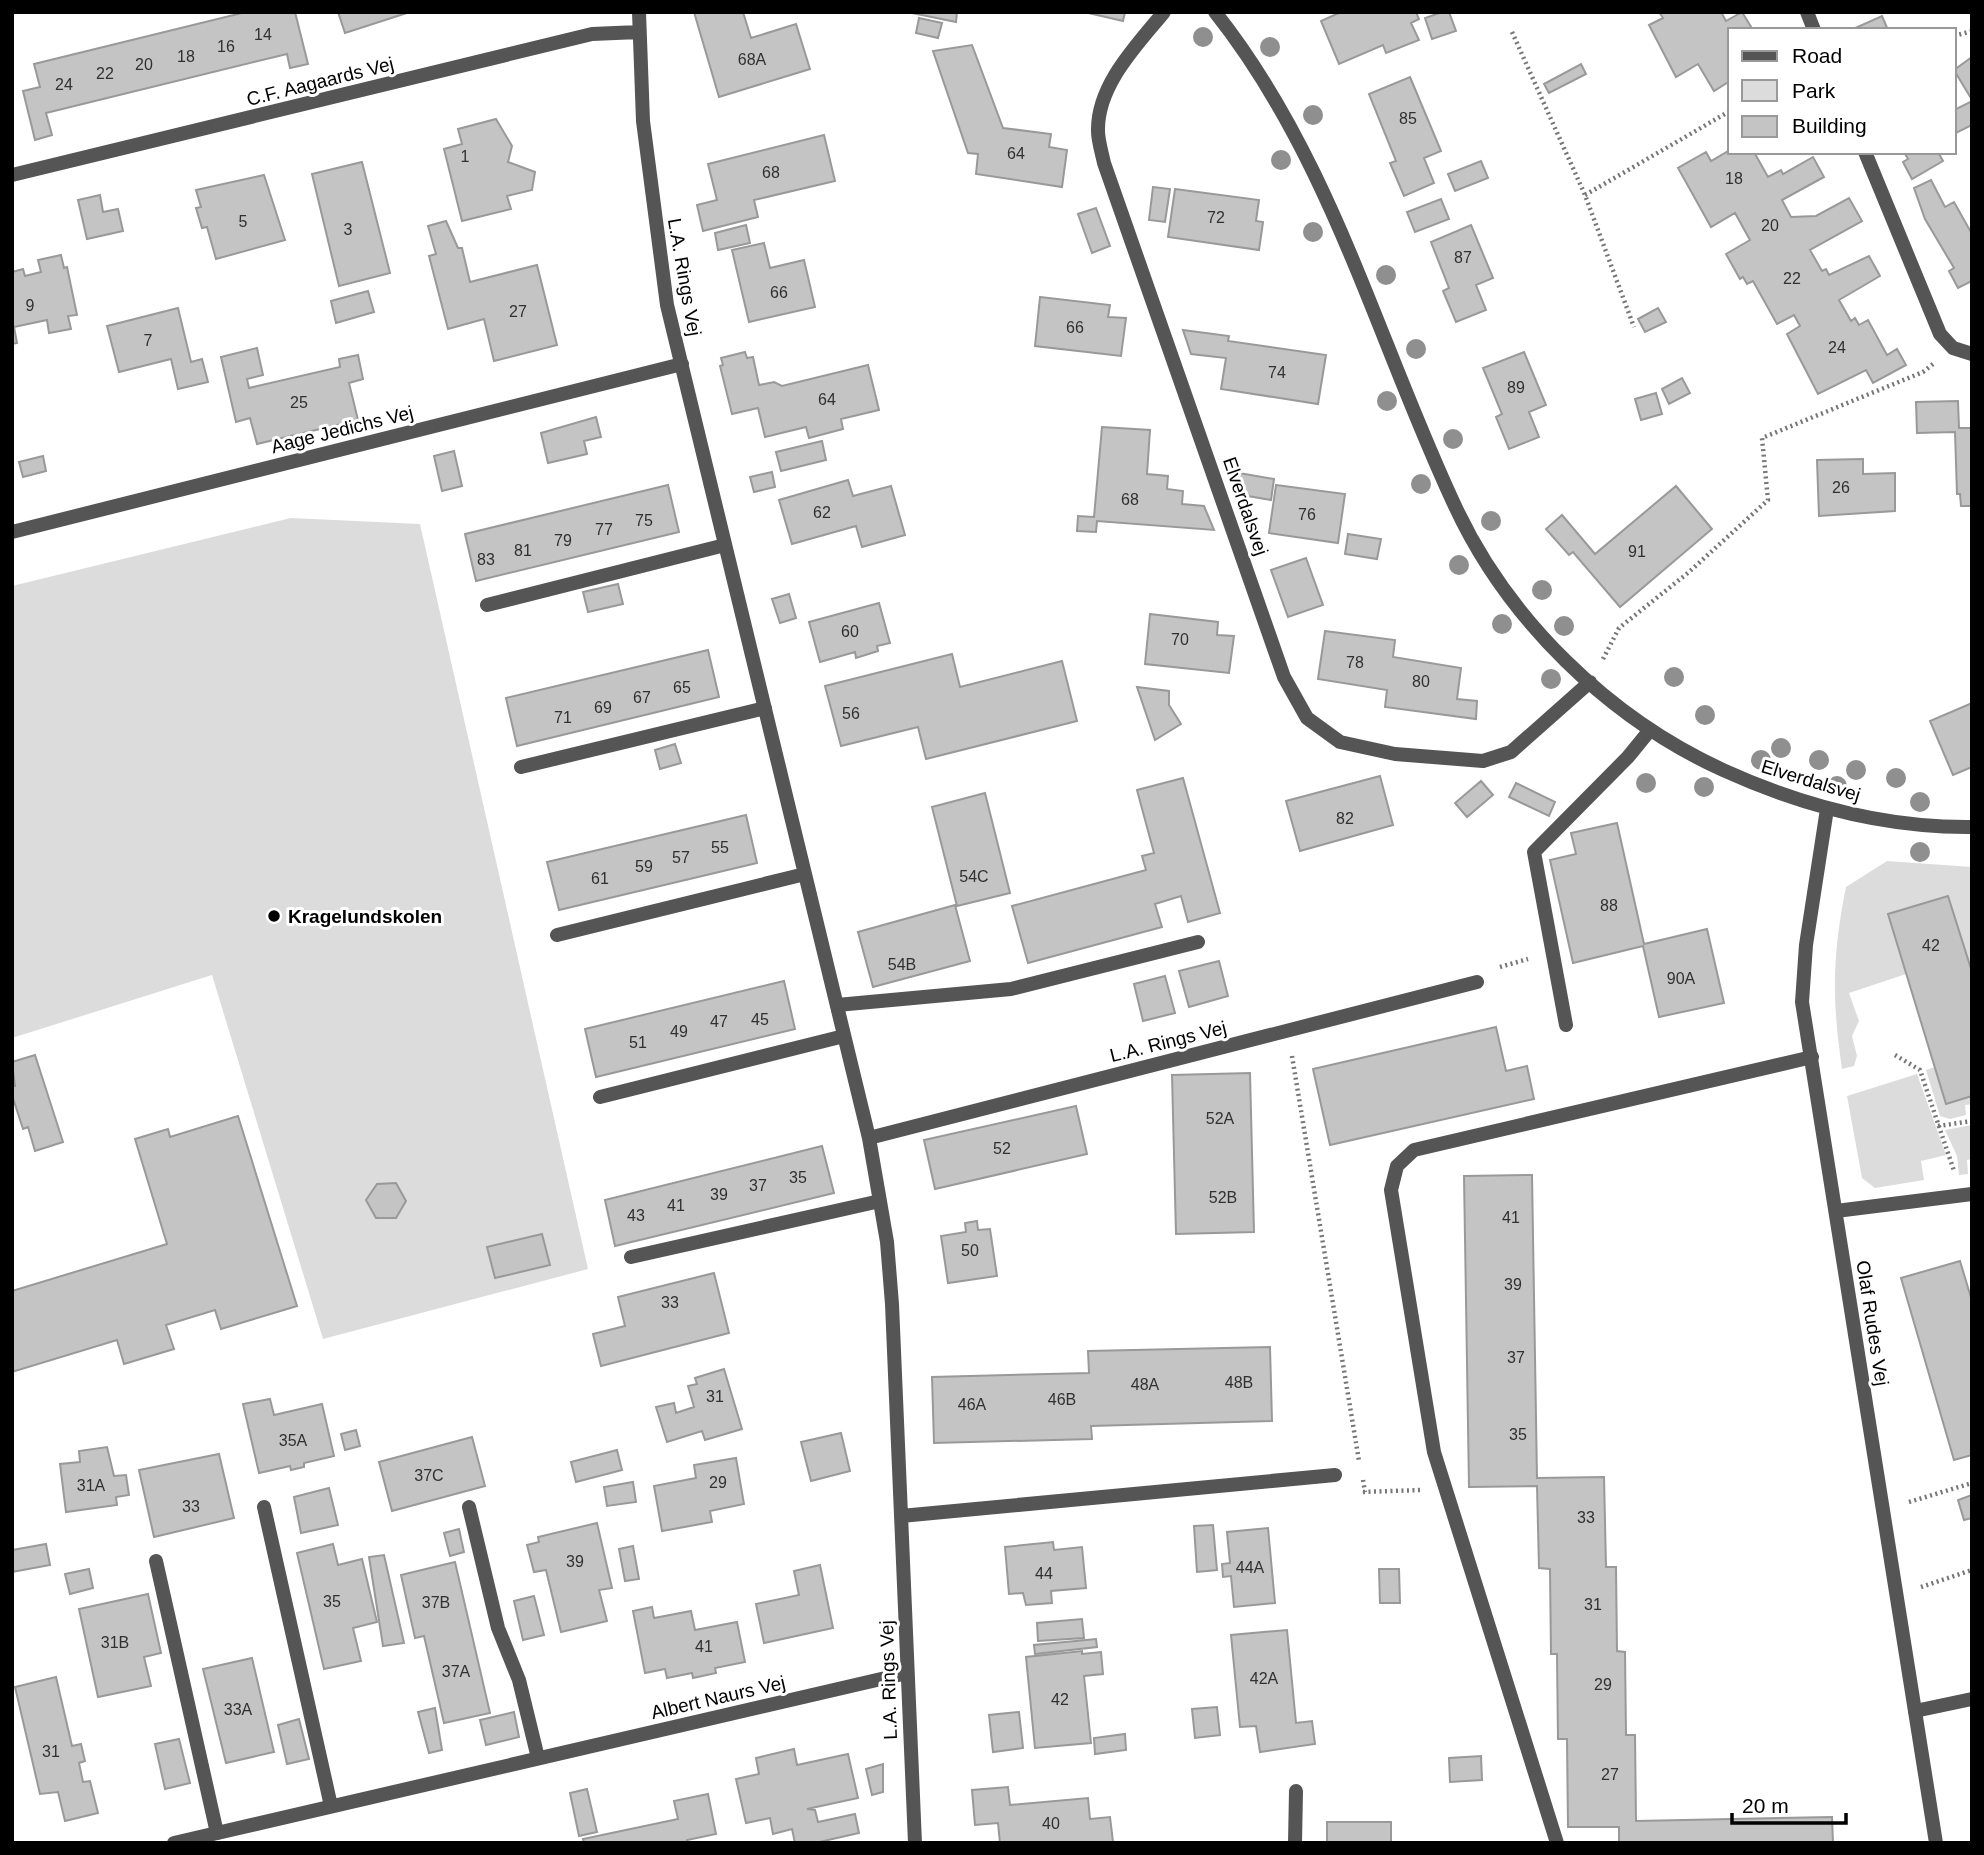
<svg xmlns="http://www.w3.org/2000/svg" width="1984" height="1855" viewBox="0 0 1984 1855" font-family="Arial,sans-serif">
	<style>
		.green { fill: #dcdcdc }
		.building { fill: #c4c4c4; stroke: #999; stroke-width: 2 }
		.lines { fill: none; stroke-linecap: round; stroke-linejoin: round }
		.path { stroke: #777; stroke-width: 4.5; stroke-dasharray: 2 3.5; stroke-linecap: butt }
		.lane { stroke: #555; stroke-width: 14 }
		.street { stroke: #555; stroke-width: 14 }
		.tree { fill: #8f8f8f }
		.poi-dot { fill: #000; stroke: #fff; stroke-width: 2.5 }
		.labels { text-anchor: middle; stroke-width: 6; stroke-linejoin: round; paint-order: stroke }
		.number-label { font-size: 16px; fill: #313131 }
		.street-label { font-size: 19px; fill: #000; stroke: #fff }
		.poi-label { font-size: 19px; font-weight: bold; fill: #000; stroke: #fff; text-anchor: start }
	</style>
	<rect width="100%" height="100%" fill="#fff"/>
	<path class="green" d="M291,518L420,524L588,1269L323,1339L212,975L12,1038V586Z
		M1887,861L1972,867V972L1948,896L1888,914L1906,974L1849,993L1859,1021L1852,1036L1857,1056L1854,1066L1842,1069C1832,1001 1832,956 1846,887Z
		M1935,1067L1946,1104L1972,1096V1104L1965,1105L1966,1115L1950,1119L1940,1116L1926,1070Z
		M1917,1074L1946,1155L1921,1161L1924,1180L1875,1188L1862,1178L1847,1096Z
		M1972,1125V1159L1967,1160L1968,1174L1959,1175L1957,1156L1945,1130Z"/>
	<path class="building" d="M246,12H295L308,64L290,68L287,54L46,113L52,135L35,140L23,91L40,87L34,64Z
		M338,12H410L345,33Z
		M694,12H743L751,38L796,24L810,69L719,97Z
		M907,12H957L956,22Z
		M1084,12H1125L1123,21Z
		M1341,12H1416L1419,19L1411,23L1419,40L1386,53L1383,45L1339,64L1321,21Z
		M1442,12H1449L1456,31L1432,39L1425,18Z
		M1659,12H1721L1726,21L1742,12L1753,30H1730V81L1714,91L1698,64L1676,77L1649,25L1663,18Z
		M1882,16L1888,30H1851Z
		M919,18L942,23L938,38L916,33Z
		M972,45L1003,128L1051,134L1049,147L1067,150L1062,187L976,174L978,154L968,153L933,51Z
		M1972,57V100L1954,70Z
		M1581,64L1586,74L1549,93L1544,84Z
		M1410,77L1441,151L1424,158L1434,183L1404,196L1390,163L1396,161L1369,94Z
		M1972,101V125L1954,134V110Z
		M496,119L512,146L508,162L535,172L532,190L507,196L511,209L462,221L444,149L462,144L458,129Z
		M824,135L835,181L754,200L758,217L703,231L697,205L717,200L708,164Z
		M1730,150L1754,152L1768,177L1781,170L1783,174L1813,157L1824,177L1782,200L1791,217L1816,216L1849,198L1862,221L1810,250L1822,271L1826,269L1829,275L1869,256L1880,276L1839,300L1851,321L1855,318L1859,325L1868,320L1887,355L1897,349L1906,365L1873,383L1866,370L1818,394L1787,334L1800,326L1794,315L1777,324L1753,281L1747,284L1743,277L1740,279L1726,254L1750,240L1735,213L1711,227L1678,168L1706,152L1711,161Z
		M1904,152H1938L1943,161L1912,179L1903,162L1908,159Z
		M1481,161L1488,178L1455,191L1448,174Z
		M362,162L390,273L339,286L312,174Z
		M264,175L285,240L216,259L207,227L202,228L196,208L201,207L196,190Z
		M1931,180L1945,207L1954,202L1972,234V281L1958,288L1949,271L1954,268L1925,219L1914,188Z
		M1153,187L1170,189L1165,222L1149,220Z
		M1175,189L1259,200L1256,221L1263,222L1259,250L1168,237Z
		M100,195L103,212L118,209L123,231L87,239L78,200Z
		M1441,199L1449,219L1415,232L1407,212Z
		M1096,208L1110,246L1092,253L1078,214Z
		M446,221L458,248H462L470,282L537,265L557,345L494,361L484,319L448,329L429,256L436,254L428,226Z
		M746,225L750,243L718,250L715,233Z
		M1471,225L1493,278L1476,285L1486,310L1456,322L1443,291L1449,288L1431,242Z
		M764,243L770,268L804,260L815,307L749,322L732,250Z
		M61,255L64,268L67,267L77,315L68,316L71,329L49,333L47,320L14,327L17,343L12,344V272L23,269L25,276L41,272L38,260Z
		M368,291L374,312L336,323L331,301Z
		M1040,297L1110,305L1108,317L1126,318L1121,356L1035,346Z
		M178,308L191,362L202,359L208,382L178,389L171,359L119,372L107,326Z
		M1658,308L1666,322L1645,332L1638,319Z
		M1183,330L1229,336L1228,341L1326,355L1318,404L1221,389L1226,358L1191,354Z
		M257,348L263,375L247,379L249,388L340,367L339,359L358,355L363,379L349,383L358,420L257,444L250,418L236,422L221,357Z
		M745,352L747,358L753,357L759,385L774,382L782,386L868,365L879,410L841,419L843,429L809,438L806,427L765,437L758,408L732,414L720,366L723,365L721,358Z
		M1524,352L1546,405L1529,412L1539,437L1509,449L1496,417L1502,414L1483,368Z
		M1682,378L1690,393L1669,404L1662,389Z
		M1656,393L1662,414L1641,420L1635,399Z
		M1958,401L1959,428H1972V506H1961L1960,494H1957L1955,432L1917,433L1916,402Z
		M596,417L601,437L584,441L587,454L548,463L541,433Z
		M1102,427L1150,430L1147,474L1168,476L1167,489L1183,491L1182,504L1204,506L1214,530L1097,521L1096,532L1077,531L1078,516L1094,517Z
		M822,441L826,460L781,471L776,452Z
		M454,451L462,486L442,491L434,456Z
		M43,456L46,471L23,477L19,462Z
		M1863,459V474L1895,473V511L1819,516L1817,460Z
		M772,472L775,487L754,492L750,477Z
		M1239,473L1274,479L1271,500L1236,494Z
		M848,480L853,496L891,486L905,535L862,547L856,526L792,544L779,500Z
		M668,485L679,532L476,581L465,534Z
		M1276,485L1345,494L1338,543L1269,533Z
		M1676,486L1712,529L1620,607L1573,552L1569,555L1546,529L1562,515L1595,554Z
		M1348,534L1381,539L1377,559L1345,554Z
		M1306,558L1323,605L1288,617L1271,570Z
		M618,584L623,604L588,612L583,592Z
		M789,594L796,618L780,623L772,599Z
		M879,603L890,643L877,646L878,651L856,658L855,652L820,662L809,622Z
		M1150,614L1218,622L1217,635L1234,636L1229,673L1145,664Z
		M1325,631L1395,640L1393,657L1461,668L1457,699L1477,701L1476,719L1385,707L1387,690L1318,679Z
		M708,650L719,697L517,746L506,698Z
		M952,654L960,687L1062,661L1077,721L926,759L918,727L841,746L825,686Z
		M1137,687L1169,691V705L1181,724L1155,740Z
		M1972,703V767L1953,775L1930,721Z
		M675,744L681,763L660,769L655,750Z
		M1380,776L1393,825L1300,851L1286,801Z
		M1183,778L1220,913L1188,922L1181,896L1155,904L1162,927L1028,963L1012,906L1146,870L1142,856L1154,853L1137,790Z
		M1481,781L1493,795L1467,817L1455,803Z
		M1516,783L1555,802L1549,816L1509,797Z
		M985,793L1010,893L957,906L932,807Z
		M746,815L757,863L559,910L547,862Z
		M1617,823L1644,944L1707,929L1724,1003L1659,1017L1643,946L1573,963L1550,860L1576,854L1571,833Z
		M1948,896L1972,972V1096L1946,1104L1888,914Z
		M955,905L970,961L873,987L858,932Z
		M1219,961L1228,996L1189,1007L1179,971Z
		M1165,976L1175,1013L1143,1021L1134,984Z
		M784,981L795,1029L596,1077L585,1029Z
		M1496,1027L1506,1071L1527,1066L1534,1099L1330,1145L1313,1069Z
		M35,1055L63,1142L35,1151L28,1127L23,1129L12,1095V1086H15L12,1062Z
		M1250,1073L1254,1232L1176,1234L1172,1075Z
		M1076,1106L1087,1154L935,1189L924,1140Z
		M238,1116L297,1306L221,1329L215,1310L166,1325L174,1349L124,1364L117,1340L12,1372V1291L167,1244L135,1139L168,1129L170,1137Z
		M822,1146L834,1193L615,1246L605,1200Z
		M1532,1175L1537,1478L1604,1477L1606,1567H1616L1617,1651L1625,1652L1626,1735H1635L1636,1821L1832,1817L1833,1843H1619V1827H1568L1567,1739H1558L1557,1654H1551L1550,1569L1539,1568L1537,1486L1469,1487L1464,1176Z
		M396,1183L406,1201L396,1218H376L366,1200L377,1184Z
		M977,1221L978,1230L990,1229L997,1276L948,1283L941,1236L966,1232L965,1223Z
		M542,1234L550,1265L495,1278L487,1247Z
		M1960,1261L1972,1301V1455L1954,1460L1901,1278Z
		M714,1273L729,1333L601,1366L593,1334L625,1326L618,1297Z
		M1270,1347L1272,1421L1091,1426L1092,1439L934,1443L932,1377L1089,1373L1088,1351Z
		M724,1369L742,1429L705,1440L702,1431L667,1442L656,1407L674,1403L676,1413L694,1407L688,1386L697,1384L695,1378Z
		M270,1399L274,1415L322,1404L334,1456L304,1463V1467L291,1470L290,1466L259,1473L243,1404Z
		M356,1430L360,1446L345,1450L341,1434Z
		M841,1433L850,1471L811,1481L801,1442Z
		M472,1437L485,1486L392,1511L379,1462Z
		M107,1447L114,1476L126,1475L129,1495L116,1497L117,1505L66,1512L60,1464L80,1462L79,1451Z
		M617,1450L622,1470L576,1482L571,1462Z
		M219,1454L234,1518L154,1537L139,1470Z
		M736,1458L744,1504L710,1511L712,1522L662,1531L654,1486L696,1478L694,1465Z
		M633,1482L636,1502L607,1506L604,1487Z
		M329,1488L338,1525L301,1533L294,1497Z
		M1972,1495V1518L1964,1520L1958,1500Z
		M597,1523L612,1588L599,1590L607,1621L561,1632L546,1570L534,1572L527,1545L539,1542L538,1537Z
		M1213,1525L1217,1570L1197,1572L1194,1526Z
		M1268,1528L1275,1603L1234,1607L1231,1576L1223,1577L1222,1564L1230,1563L1227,1532Z
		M459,1529L464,1552L450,1556L444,1533Z
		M1053,1542L1054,1550L1082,1547L1086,1588L1051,1591L1052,1603L1026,1605L1023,1593L1009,1594L1005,1547Z
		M46,1544L50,1565L12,1572V1550Z
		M333,1544L338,1565L362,1559L377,1622L353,1628L361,1661L324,1669L297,1553Z
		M633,1546L639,1579L625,1581L619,1549Z
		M384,1555L404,1643L383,1646L369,1557Z
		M455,1562L490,1713L444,1723L424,1636L415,1638L401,1575Z
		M820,1565L833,1628L764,1643L756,1604L799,1595L794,1571Z
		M89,1569L93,1588L70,1594L65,1574Z
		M1379,1569H1399L1400,1603H1380Z
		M148,1594L161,1653L144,1657L151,1686L98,1697L79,1609Z
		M534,1596L544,1635L523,1640L514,1601Z
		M652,1607L654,1618L691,1611L695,1630L737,1622L745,1662L715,1668L716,1673L693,1678L692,1673L667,1678L665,1669L645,1673L633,1611Z
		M1082,1619L1084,1638L1038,1641L1037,1623Z
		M1287,1630L1296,1723L1312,1721L1315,1744L1260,1752L1256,1726L1240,1727L1231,1635Z
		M1096,1639L1097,1647L1035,1654L1034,1645Z
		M1082,1651V1654L1101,1652L1103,1674L1084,1676L1091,1743L1035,1748L1026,1657Z
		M252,1658L274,1752L226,1763L203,1669Z
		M56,1677L72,1746L81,1744L85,1761L79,1763L83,1782L90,1781L98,1813L65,1821L58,1792L40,1794L15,1687Z
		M1217,1707L1220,1735L1195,1738L1192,1709Z
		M435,1708L442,1750L429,1753L418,1712Z
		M514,1712L519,1737L486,1745L480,1720Z
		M1019,1712L1023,1748L993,1752L989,1715Z
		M299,1719L309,1759L287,1764L278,1725Z
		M1125,1734L1126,1750L1095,1754L1094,1738Z
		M179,1739L190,1783L165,1789L155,1744Z
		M794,1749L797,1765L848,1754L858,1798L807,1809L815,1810L818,1822L855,1814L859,1833L815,1843H795L792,1829L773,1834L770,1818L746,1823L736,1779L759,1774L756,1758Z
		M1481,1756L1482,1780L1450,1782L1449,1758Z
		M883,1764V1792L872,1795L866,1769Z
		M1008,1787L1010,1805L1088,1798L1090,1819L1110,1817L1113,1842L1000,1843L998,1823L975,1825L972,1790Z
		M587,1789L597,1832L579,1836L570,1793Z
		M708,1794L716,1834L687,1840V1843H584L583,1839L678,1819L674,1801Z
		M1327,1822H1391V1843H1327Z"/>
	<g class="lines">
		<path class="path" d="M1512,32L1585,195L1634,327
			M1954,36L1972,31
			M1585,195L1730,111
			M1603,659L1619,628L1689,572L1768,500L1762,438L1923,372L1933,364
			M1500,967L1528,959
			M1895,1055L1920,1070L1954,1171
			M1292,1056L1359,1461
			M1938,1126L1972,1121
			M1363,1480L1365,1492
			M1363,1492L1420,1490
			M1909,1502L1972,1483
			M1921,1587L1972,1570"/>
		<path class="lane" d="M837,1005L1011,989L1198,942
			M264,1507L331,1806
			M469,1507L498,1628L519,1680L538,1758
			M156,1561L217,1833
			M1915,1711L1972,1699
			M1295,1843L1296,1791
			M1557,1843L1434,1452L1391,1190L1397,1166L1414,1150L1812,1057"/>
		<path class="street" d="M639,12L643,121L667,305L869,1138L887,1242L892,1304L915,1843
			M1164,12C1137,45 1097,85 1098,131C1098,141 1102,153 1104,163L1284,677L1307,718L1340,742L1395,754L1483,761L1511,752L1590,682
			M1215,12C1331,158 1377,340 1455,506C1508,620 1609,718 1723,770C1802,806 1884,828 1972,827
			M1807,12L1814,30
			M1865,152L1940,334L1953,348L1972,354
			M12,175L592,34L639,32
			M12,532L682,364
			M487,605L725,545
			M521,767L765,708
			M1827,809L1806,945L1802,1002L1936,1843
			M557,935L805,874
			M1566,1025L1534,852L1628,757L1650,730
			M600,1097L844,1036
			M869,1138L1477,982
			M1836,1211L1972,1194
			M631,1257L880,1201
			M901,1516L1335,1475
			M174,1843L907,1673"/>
	</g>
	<g class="tree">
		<circle cx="1203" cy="37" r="10"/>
		<circle cx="1270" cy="47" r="10"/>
		<circle cx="1313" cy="115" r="10"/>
		<circle cx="1281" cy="160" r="10"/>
		<circle cx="1313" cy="232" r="10"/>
		<circle cx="1386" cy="275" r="10"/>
		<circle cx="1416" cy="349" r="10"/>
		<circle cx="1387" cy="401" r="10"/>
		<circle cx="1453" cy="439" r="10"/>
		<circle cx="1421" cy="484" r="10"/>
		<circle cx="1491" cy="521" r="10"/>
		<circle cx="1459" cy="565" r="10"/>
		<circle cx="1542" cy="590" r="10"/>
		<circle cx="1502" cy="624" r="10"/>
		<circle cx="1564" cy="626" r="10"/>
		<circle cx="1674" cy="677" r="10"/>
		<circle cx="1551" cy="679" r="10"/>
		<circle cx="1705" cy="715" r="10"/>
		<circle cx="1781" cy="748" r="10"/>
		<circle cx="1761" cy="760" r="10"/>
		<circle cx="1819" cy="760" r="10"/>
		<circle cx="1856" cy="770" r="10"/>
		<circle cx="1896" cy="778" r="10"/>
		<circle cx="1646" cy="783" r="10"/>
		<circle cx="1837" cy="786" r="10"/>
		<circle cx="1704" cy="787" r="10"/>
		<circle cx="1920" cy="802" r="10"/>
		<circle cx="1920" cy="852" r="10"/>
	</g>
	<circle class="poi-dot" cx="274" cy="916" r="7"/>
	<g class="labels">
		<g class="number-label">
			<text x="263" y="40">14</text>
			<text x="226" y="52">16</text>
			<text x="186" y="62">18</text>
			<text x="752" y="65">68A</text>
			<text x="144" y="70">20</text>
			<text x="105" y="79">22</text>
			<text x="64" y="90">24</text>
			<text x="1408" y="124">85</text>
			<text x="1016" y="159">64</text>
			<text x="465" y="162">1</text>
			<text x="771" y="178">68</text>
			<text x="1734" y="184">18</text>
			<text x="1216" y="223">72</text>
			<text x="243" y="227">5</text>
			<text x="1770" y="231">20</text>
			<text x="348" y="235">3</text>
			<text x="1463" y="263">87</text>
			<text x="1792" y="284">22</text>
			<text x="779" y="298">66</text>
			<text x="30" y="311">9</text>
			<text x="518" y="317">27</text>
			<text x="1075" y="333">66</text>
			<text x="148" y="346">7</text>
			<text x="1837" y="353">24</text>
			<text x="1277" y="378">74</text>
			<text x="1516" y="393">89</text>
			<text x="827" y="405">64</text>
			<text x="299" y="408">25</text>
			<text x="1841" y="493">26</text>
			<text x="1130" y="505">68</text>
			<text x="822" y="518">62</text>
			<text x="1307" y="520">76</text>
			<text x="644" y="526">75</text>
			<text x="604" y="535">77</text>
			<text x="563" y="546">79</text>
			<text x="523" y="556">81</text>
			<text x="1637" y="557">91</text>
			<text x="486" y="565">83</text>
			<text x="850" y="637">60</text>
			<text x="1180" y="645">70</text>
			<text x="1355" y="668">78</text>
			<text x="1421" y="687">80</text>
			<text x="682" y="693">65</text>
			<text x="642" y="703">67</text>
			<text x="603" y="713">69</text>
			<text x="851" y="719">56</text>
			<text x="563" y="723">71</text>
			<text x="1345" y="824">82</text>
			<text x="720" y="853">55</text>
			<text x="681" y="863">57</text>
			<text x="644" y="872">59</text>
			<text x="974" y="882">54C</text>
			<text x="600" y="884">61</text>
			<text x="1609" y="911">88</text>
			<text x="1931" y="951">42</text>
			<text x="902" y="970">54B</text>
			<text x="1681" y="984">90A</text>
			<text x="760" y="1025">45</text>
			<text x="719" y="1027">47</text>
			<text x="679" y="1037">49</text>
			<text x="638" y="1048">51</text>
			<text x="1220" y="1124">52A</text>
			<text x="1002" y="1154">52</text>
			<text x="798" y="1183">35</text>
			<text x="758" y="1191">37</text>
			<text x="719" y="1200">39</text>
			<text x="1223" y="1203">52B</text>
			<text x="676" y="1211">41</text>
			<text x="636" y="1221">43</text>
			<text x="1511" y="1223">41</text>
			<text x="970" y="1256">50</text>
			<text x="1513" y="1290">39</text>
			<text x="670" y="1308">33</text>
			<text x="1516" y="1363">37</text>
			<text x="1239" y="1388">48B</text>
			<text x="1145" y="1390">48A</text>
			<text x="715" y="1402">31</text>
			<text x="1062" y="1405">46B</text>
			<text x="972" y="1410">46A</text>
			<text x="1518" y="1440">35</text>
			<text x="293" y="1446">35A</text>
			<text x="429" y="1481">37C</text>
			<text x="718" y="1488">29</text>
			<text x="91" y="1491">31A</text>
			<text x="191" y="1512">33</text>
			<text x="1586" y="1523">33</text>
			<text x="575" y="1567">39</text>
			<text x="1250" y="1573">44A</text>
			<text x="1044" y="1579">44</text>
			<text x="332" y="1607">35</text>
			<text x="436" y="1608">37B</text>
			<text x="1593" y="1610">31</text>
			<text x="115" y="1648">31B</text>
			<text x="704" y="1652">41</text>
			<text x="456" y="1677">37A</text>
			<text x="1264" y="1684">42A</text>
			<text x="1603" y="1690">29</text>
			<text x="1060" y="1705">42</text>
			<text x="238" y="1715">33A</text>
			<text x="51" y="1757">31</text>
			<text x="1610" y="1780">27</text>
			<text x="1051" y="1829">40</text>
		</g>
		<g class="street-label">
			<text transform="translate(320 81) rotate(-14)" y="7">C.F. Aagaards Vej</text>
			<text transform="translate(685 277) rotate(80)" y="7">L.A. Rings Vej</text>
			<text transform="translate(342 429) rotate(-14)" y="7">Aage Jedichs Vej</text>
			<text transform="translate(1246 506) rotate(71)" y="7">Elverdalsvej</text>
			<text transform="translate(1811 780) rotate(17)" y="7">Elverdalsvej</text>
			<text transform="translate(1168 1041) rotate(-14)" y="7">L.A. Rings Vej</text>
			<text transform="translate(1873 1323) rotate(81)" y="7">Olaf Rudes Vej</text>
			<text transform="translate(888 1680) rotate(-92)" y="7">L.A. Rings Vej</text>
			<text transform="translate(718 1697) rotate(-13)" y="7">Albert Naurs Vej</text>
		</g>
		<g class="poi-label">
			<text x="288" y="923">Kragelundskolen</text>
		</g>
	</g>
	<rect width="1984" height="1855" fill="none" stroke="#000000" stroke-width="28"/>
	<rect x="1728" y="28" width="228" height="126" fill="#ffffff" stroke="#999999" stroke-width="2"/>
	<rect x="1742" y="51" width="35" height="10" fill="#555555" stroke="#999999" stroke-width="2"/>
	<text x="1792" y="63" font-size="21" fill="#000000">Road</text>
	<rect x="1742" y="80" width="35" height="21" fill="#dcdcdc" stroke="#999999" stroke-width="2"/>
	<text x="1792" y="98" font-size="21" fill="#000000">Park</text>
	<rect x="1742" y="116" width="35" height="21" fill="#c4c4c4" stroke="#999999" stroke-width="2"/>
	<text x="1792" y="133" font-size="21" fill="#000000">Building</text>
	<path d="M1732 1813v10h114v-10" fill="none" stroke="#000000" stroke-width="3.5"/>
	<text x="1742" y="1813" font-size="21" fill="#000000" stroke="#ffffff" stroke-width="5" paint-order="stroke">20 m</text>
</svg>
